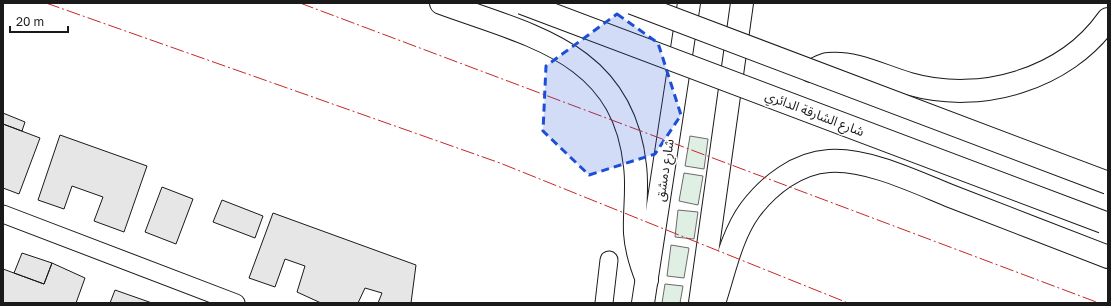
<svg xmlns="http://www.w3.org/2000/svg" width="1111" height="306" viewBox="0 0 1111 306" font-family="'Golos Text','Noto Sans Arabic',sans-serif">
	<style>
		.green { fill: #e0efe3; stroke: #6a6a6a }
		.building { fill: #e6e6e6; stroke: #1a1a1a }
		.lines { fill: none; stroke-linecap: round; stroke-linejoin: round }
		.street-casing { stroke: #1a1a1a; stroke-width: 19 }
		.primary-casing { stroke: #1a1a1a; stroke-width: 24 }
		.highway-casing { stroke: #1a1a1a; stroke-width: 24 }
		.street { stroke: #fff; stroke-width: 17 }
		.primary { stroke: #fff; stroke-width: 22 }
		.highway { stroke: #fff; stroke-width: 22 }
		.highway-bridge-casing { stroke: #1a1a1a; stroke-width: 24; stroke-linecap: butt }
		.highway-bridge { stroke: #fff; stroke-width: 22 }
		.power { stroke: #c62828; stroke-width: 1; stroke-dasharray: 14 3 2 3; stroke-linecap: butt }
		.marked { fill: #1d4ed8; fill-opacity: 0.2; stroke: #1d4ed8; stroke-width: 3; stroke-dasharray: 8 5; stroke-linejoin: round }
		.labels { text-anchor: middle; stroke-width: 3; stroke-linejoin: round; paint-order: stroke }
		.street-label { font-size: 13px; fill: #1a1a1a; stroke: #fff }
	</style>
	<rect width="100%" height="100%" fill="#fff"/>
	<path class="green" d="M690,136L708,139L704,169L685,166Z
		M684,173L703,176L698,205L679,201Z
		M678,210L698,212L694,239L675,237Z
		M671,245L689,248L684,278L667,276Z
		M665,284L683,286L680,303H662Z"/>
	<path class="building" d="M3,113L25,122L22,131L3,124Z
		M3,124L40,138L19,194L3,188Z
		M60,135L147,166L124,232L94,221L103,197L72,186L64,209L38,200Z
		M162,187L193,199L176,244L145,232Z
		M222,200L263,216L255,238L213,222Z
		M273,213L416,265L411,303H378L382,293L365,288L358,303H321L297,292L305,266L285,259L275,287L249,278Z
		M22,253L52,263L44,284L14,273Z
		M52,263L85,278L76,303H3V269L44,284Z
		M115,290L152,303H110Z"/>
	<g class="lines">
		<defs>
			<path id="street" d="M3,214L236,303
				M604,303L609,260"/>
			<path id="primary" d="M643,303L689,3
				M700,303L742,3"/>
			<path id="highway" d="M441,3C531,36 623,52 635,166C638,189 634,211 635,233C636,250 641,265 647,280
				M811,71C816,69 823,64 828,64C856,61 884,77 910,84C980,104 1065,80 1108,19
				M714,303C724,273 731,236 750,210C769,185 797,163 829,161C867,158 918,183 953,197C1005,217 1056,237 1108,257"/>
		</defs>
		<use href="#street" class="street-casing"/>
		<use href="#primary" class="primary-casing"/>
		<use href="#highway" class="highway-casing"/>
		<use href="#street" class="street"/>
		<use href="#primary" class="primary"/>
		<use href="#highway" class="highway"/>
		<defs>
			<path id="highway-bridge" d="M522,3L1103,222
				M632,3L1108,183"/>
		</defs>
		<use href="#highway-bridge" class="highway-bridge-casing"/>
		<use href="#highway-bridge" class="highway-bridge"/>
		<path class="power" d="M46,3L500,163L848,303
			M300,3L1099,303"/>
	</g>
	<path class="marked" d="M617,14L658,43L681,115L655,154L589,175L543,131L546,66Z"/>
	<g class="labels">
		<g class="street-label">
			<text transform="translate(815 113) rotate(21)" y="5">شارع الشارقة الدائري</text>
			<text transform="translate(664 170) rotate(-81)" y="5">شارع دمشق</text>
		</g>
	</g>
	<rect width="1111" height="306" fill="none" stroke="#1a1a1a" stroke-width="8"/>
	<path d="M10 26v6h58v-6" fill="none" stroke="#1a1a1a" stroke-width="2"/>
	<text x="16" y="26" font-size="12" fill="#1a1a1a" stroke="#ffffff" stroke-width="3" paint-order="stroke">20 m</text>
</svg>
